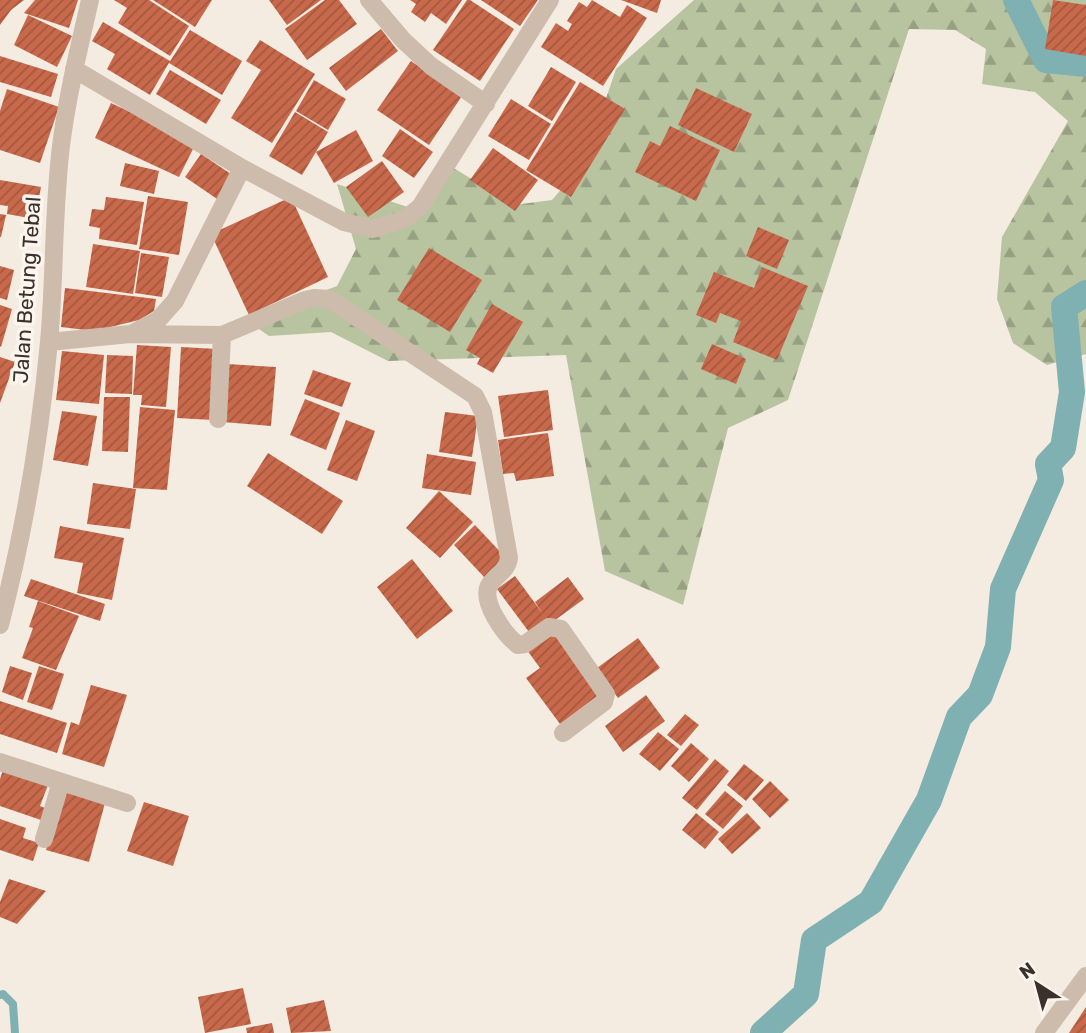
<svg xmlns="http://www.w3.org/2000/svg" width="1086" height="1033" viewBox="0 0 1086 1033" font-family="Rubik,sans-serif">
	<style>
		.forest { fill: url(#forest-firs) }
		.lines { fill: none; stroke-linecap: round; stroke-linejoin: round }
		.stream { stroke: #7fb0b2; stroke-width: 8 }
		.canal { stroke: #7fb0b2; stroke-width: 26 }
		.building { fill: url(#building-hatch) }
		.minor { stroke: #cdbbac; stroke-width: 18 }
		.labels { text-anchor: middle; stroke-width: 7; stroke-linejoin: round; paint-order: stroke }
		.street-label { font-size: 21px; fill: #3b302b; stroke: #fbf5ee }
	</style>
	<defs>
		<pattern id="forest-firs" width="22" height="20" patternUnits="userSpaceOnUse" patternTransform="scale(1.75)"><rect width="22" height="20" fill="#b8c4a0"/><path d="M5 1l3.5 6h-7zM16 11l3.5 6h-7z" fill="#97a083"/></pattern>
		<pattern id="building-hatch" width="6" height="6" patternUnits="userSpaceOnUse" patternTransform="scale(1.75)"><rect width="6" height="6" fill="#c8694b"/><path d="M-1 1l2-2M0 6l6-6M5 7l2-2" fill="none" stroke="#a4573f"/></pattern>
	</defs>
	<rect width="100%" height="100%" fill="#f4ebe1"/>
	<path class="forest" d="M694,0H1086V354L1047,365L1013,343L997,299L1002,237L1068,121L1035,92L982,84L986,49L955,30L909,29L788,400L728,428L683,605L605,571L566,355L388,361L331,332L269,336L246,320L337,286L356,249L337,184L414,209L452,167L514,205L552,200L584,163L616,69Z"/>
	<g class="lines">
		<path class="stream" d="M0,995L3,994L13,1004L15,1033"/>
		<path class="canal" d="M1016,0L1046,60L1086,64
			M763,1033L806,994L814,940L871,902L929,800L959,717L980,695L998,647L1003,589L1051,480L1048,464L1063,448L1072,392L1064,307L1086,293"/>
	</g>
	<path class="building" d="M0,0H24L11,10L0,25Z
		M35,0H78L69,28L24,13Z
		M114,0H149L189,26L170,56L118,23L127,8Z
		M153,0H212L195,27Z
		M269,0H321L287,25Z
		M325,0H339L357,24L307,60L285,29Z
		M410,0H462L446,24L431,13L425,22L411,12L416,4Z
		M467,0H470L514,29L480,81L433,50Z
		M481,0H538L520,26Z
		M592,0L620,17L627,5L647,18L603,86L541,47L556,23L568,31L572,24L567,21L579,2L587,7Z
		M621,0H661L657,13Z
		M1053,0L1086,5V56L1045,49Z
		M28,15L72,36L57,67L14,45Z
		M103,22L170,61L150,95L107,69L115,54L92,41Z
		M381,29L398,51L346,91L329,68Z
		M190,30L242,61L222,95L169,63Z
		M260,40L315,74L272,143L231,118L261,70L246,61Z
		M0,56L58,74L51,97L0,82Z
		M411,61L462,96L429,145L377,110Z
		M551,67L576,82L552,121L528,106Z
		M170,70L221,100L206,124L156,94Z
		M314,80L346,99L328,130L296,111Z
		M580,82L625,109L571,197L526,170Z
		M696,88L752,114L734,152L678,125Z
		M7,89L59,107L40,163L0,150V111Z
		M511,99L551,124L529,160L488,136Z
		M111,103L196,143L179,177L95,138Z
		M295,112L328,132L302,175L269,156Z
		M670,126L720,150L696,201L635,172L650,141L660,146Z
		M400,129L433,152L414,178L382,156Z
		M356,130L373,161L334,183L316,152Z
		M493,148L538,180L515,211L470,180Z
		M201,154L237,178L220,201L185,177Z
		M382,161L404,192L368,217L346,187Z
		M125,163L159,171L154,194L120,186Z
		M0,180L41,187L35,219L7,214L8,206L0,205Z
		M148,196L188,202L179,255L139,249Z
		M106,197L144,202L137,245L99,239L100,228L89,226L92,209L104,210Z
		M291,197L328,277L249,315L211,234Z
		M0,214L6,215L1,237H0Z
		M758,227L789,240L777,269L746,256Z
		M93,244L140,251L133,294L86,287Z
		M429,248L482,280L450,332L397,300Z
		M141,253L169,257L162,297L135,293Z
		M0,266L14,270L7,300L0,298Z
		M762,267L808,286L777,360L733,342L741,321L720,313L716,323L696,315L714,272L754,288Z
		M65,288L156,299L154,311L139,320L94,331L61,327Z
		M492,304L523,322L493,373L477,364L480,358L466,350Z
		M0,305L12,309L1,347L0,346Z
		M712,344L746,359L736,384L701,369Z
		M137,345L171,347L166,407L141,405L142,395H133Z
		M181,347L217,349L213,420L177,418Z
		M62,351L104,355L99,404L56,400Z
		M107,355L133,356L132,394L105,393Z
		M0,357L15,362L0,403Z
		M227,364L276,367L271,426L223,422Z
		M313,370L351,383L342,407L304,394Z
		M548,390L553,430L504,437L498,396Z
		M104,397H130L128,452L102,451Z
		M305,399L340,413L326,450L290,435Z
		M140,407L175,410L167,490L133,488Z
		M62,411L97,416L88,466L53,460Z
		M445,412L478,416L472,457L439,452Z
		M346,420L375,431L357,481L327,470Z
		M548,433L554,476L516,481L514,473L503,474L498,440Z
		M268,453L343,501L322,534L247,486Z
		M427,454L476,462L471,495L422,488Z
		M93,483L136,489L130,529L87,524Z
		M439,491L473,522L440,558L406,528Z
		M475,525L506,558L485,578L454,545Z
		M60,526L124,538L112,600L77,593L83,563L54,558Z
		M412,559L453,611L417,639L377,587Z
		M515,576L543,614L535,602L568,577L584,599L551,623L547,618L529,632L497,589Z
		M31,579L105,604L100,621L24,596Z
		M38,601L79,616L56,670L22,658L33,628L29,627Z
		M557,631L602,693L560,724L526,678L540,668L524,646Z
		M638,638L660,668L618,698L597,668Z
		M10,666L32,673L23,700L2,692Z
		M39,666L64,674L52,710L27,702Z
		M91,685L127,695L104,767L62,754L71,722L79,725Z
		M646,695L665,721L623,752L605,726Z
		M0,701L67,723L57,753L0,734Z
		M685,714L699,725L681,746L667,735Z
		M658,732L679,749L660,771L639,754Z
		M691,743L709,759L689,782L671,766Z
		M715,759L729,771L697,810L682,798Z
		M744,764L764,780L746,801L727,785Z
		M3,770L48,785L40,806L45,808L41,820L0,806V779Z
		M770,781L789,800L770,818L752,799Z
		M725,791L743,806L723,829L705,814Z
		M63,792L105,803L89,862L46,850Z
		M144,802L189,816L173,866L127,851Z
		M696,813L719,832L705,849L682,830Z
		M747,813L761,828L732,854L718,839Z
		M0,819L26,828L23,838L39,843L33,861L0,850Z
		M9,879L46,891L17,924L0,917V902Z
		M243,988L251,1024L205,1033L198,997Z
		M324,1000L331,1031L291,1033L286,1008Z
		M1086,1007V1033H1069Z
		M272,1023L274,1033H247L246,1028Z"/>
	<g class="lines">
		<path class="minor" d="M369,0L403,40L431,66L486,104
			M74,69L242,168L344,222L373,229L405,219L420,207L550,0
			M133,333L158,320L175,301L242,168
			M222,335L305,300L314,298L329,299L475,396L483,412L509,558C507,571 497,574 490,584C479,600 505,635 518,645L525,644L549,627L561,629L606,694L604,702L563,733
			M49,342L130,334L222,335L218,419
			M0,625C24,533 40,437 49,342C55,277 53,211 61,146C67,97 79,48 90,0
			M0,762L127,803
			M44,839L61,782
			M1044,1033L1086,976"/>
	</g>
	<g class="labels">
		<g class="street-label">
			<text transform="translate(27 290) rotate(-86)" y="7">Jalan Betung Tebal</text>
		</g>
	</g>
	<g transform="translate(1037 984) rotate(324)" stroke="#fbf5ee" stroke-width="5" paint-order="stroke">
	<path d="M0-5L12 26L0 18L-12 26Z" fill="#3b302b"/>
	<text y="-10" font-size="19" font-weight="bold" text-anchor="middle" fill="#3b302b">N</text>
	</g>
</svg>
